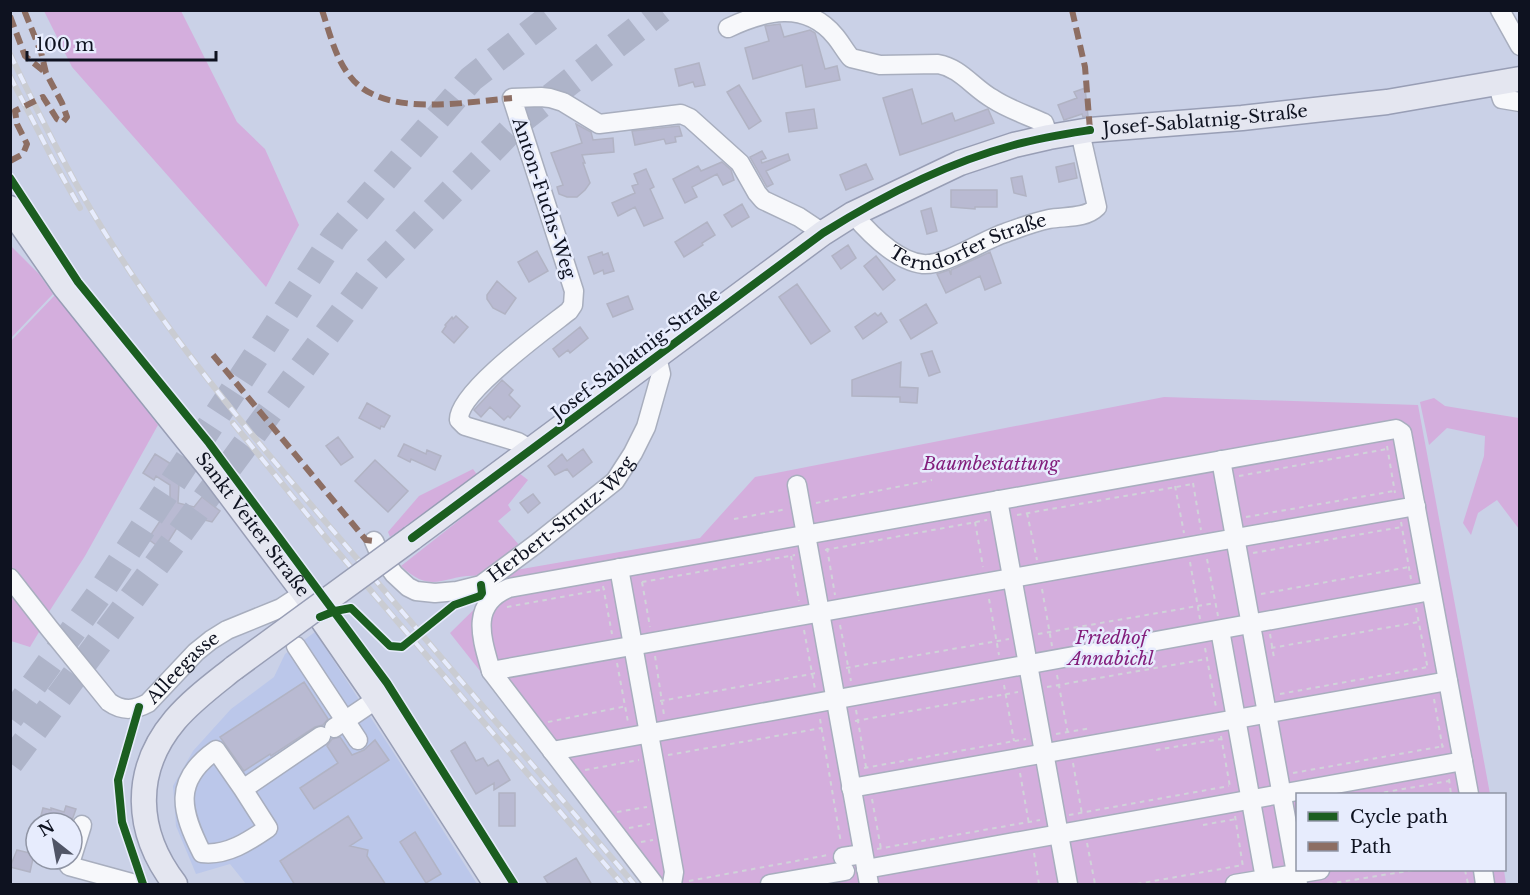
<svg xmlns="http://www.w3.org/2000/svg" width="1530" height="895" viewBox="0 0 1530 895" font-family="'Libre Baskerville',serif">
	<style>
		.built { fill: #bbc7ea }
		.green { fill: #d4aedd }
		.building { fill: #b9bad2; stroke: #b1b3c4; stroke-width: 1.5 }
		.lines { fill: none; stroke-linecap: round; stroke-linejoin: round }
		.highway-tunnel { stroke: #aeb4c9; stroke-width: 27; stroke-dasharray: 27 14; stroke-linecap: butt }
		.minor-casing { stroke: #a8aebe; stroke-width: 21 }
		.major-casing { stroke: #989eb5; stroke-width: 27 }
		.path { stroke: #d0d3d9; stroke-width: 2; stroke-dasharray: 4.5 4.5; stroke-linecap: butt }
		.minor { stroke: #f7f8fb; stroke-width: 18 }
		.major { stroke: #e4e6f0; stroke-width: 24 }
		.rail-casing { stroke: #caccd2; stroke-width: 6 }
		.rail { stroke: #e7ecfd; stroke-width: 4; stroke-dasharray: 11; stroke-linecap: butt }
		.major-bridge-casing { stroke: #989eb5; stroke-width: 27; stroke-linecap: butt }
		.major-bridge { stroke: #e4e6f0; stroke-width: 24 }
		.quiet { stroke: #8d6e63; stroke-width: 6; stroke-dasharray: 12 6; stroke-linecap: butt }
		.cycleway-casing { stroke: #e7ecfd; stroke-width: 11 }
		.cycleway { stroke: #1b5e20; stroke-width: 8 }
		.labels { text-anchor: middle; stroke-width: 5; stroke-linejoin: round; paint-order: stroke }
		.street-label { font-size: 18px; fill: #0e1220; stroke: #e7ecfd }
		.park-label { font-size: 18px; font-style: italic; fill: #831e7c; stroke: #e7ecfd }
	</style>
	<rect width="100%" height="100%" fill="#cad1e7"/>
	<path class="built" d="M315,632L397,758L477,884H246L230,864L196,874L176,826L173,786L193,751L231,709L274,677L285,654Z"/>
	<path class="green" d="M44,11H181L237,122L265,149L299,225L266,287L72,67Z
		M11,246L39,274L53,294L11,338Z
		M56,294L158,425L85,556L45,618L11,572V341Z
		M1164,397L1418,405L1490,794H1298V870H1504L1506,884H649L450,633L508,576L516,570L700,538L755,477Z
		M1434,398L1445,406L1519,418V529L1497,500L1478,513L1471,535L1463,523L1484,456L1485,436L1447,428L1429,445L1420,402Z
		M473,469L478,476L390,537L388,532L419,496Z
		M519,473L528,480L508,505L511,510L498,521L520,546L479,576C444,573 434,597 401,566Z
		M10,585L42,627L30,647L11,641Z"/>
	<path class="building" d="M780,24L784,37L810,30L815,33L825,69L837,66L840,80L806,87L802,65L753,79L745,48L769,41L765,26Z
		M699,63L705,85L695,87L693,82L679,86L675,69Z
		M739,85L761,121L749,129L727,92Z
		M1085,88L1088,116L1083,117L1082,114L1064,120L1058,105L1077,98L1074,92Z
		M912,89L922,124L952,113L955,121L988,109L994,123L900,155L883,98Z
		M814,109L817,128L789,132L786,113Z
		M576,124L591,132L593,140L613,138L614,152L582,155L585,163H583L590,183L585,190L577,197H567L559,194L557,187L563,185L551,153L582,143Z
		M679,126L682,136L675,137L676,142L666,144L664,139L635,145L632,131Z
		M762,151L766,158L761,160L762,163L788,154L790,160L766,171L773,184L767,187L750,157Z
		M722,162L731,170L734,180L723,185L717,174L692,187L697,197L685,203L673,179L698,166L701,171Z
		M1074,163L1077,178L1059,182L1056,167Z
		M866,164L873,179L846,190L840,175Z
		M646,169L654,187L650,189L663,218L644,226L635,207L618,216L612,203L635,193L632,186L638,184L634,174Z
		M1022,176L1026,196L1014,193L1011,178Z
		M951,190H997V207H975V209L951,207Z
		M742,204L749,217L732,227L724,215Z
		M931,208L937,231L927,234L921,211Z
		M707,222L715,235L702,243L703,245L684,257L675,242Z
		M848,245L856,258L841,269L832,256Z
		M537,251L548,271L529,282L518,262Z
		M602,252L603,255L608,253L614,271L604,274L603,270L594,274L588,257Z
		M990,252L1001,283L985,290L980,276L946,293L937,274L949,270L951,275V270Z
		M876,256L895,280L883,290L864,266Z
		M497,281L516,298L505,314L493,308L487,299V295Z
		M797,284L830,331L811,344L779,297Z
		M628,296L633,309L613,317L607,304Z
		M926,304L937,323L911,339L900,320Z
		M875,313L878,316L881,313L887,322L863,339L855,327Z
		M456,316L468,327L454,343L442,332L446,326L445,325L452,317L453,319Z
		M580,327L588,338L570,353L568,350L559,357L553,349Z
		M932,351L940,372L929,376L921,354Z
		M901,362L900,387L918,388L917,403L900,402V397L852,396V380Z
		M502,380L513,390L509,395L520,406L510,418L508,416L504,420L490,407L481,417L474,410Z
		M367,403L390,416L384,427L381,426L380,429L359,418Z
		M338,437L353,457L341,465L326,446Z
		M404,444L426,454L427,450L441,456L435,470L411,459L410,462L398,456Z
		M583,449L592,462L573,477L567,469L555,475L548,466L562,454L567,461Z
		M155,454L187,474L179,484L178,503L194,507L202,497L220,511L212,522L185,515L163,550L148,539L170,506V485L156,476L154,480L143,473Z
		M375,460L408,491L388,512L355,481Z
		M533,494L540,503L528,513L520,503Z
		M304,682L328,719L323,725L315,727L271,756L270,754L244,771L220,737Z
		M340,737L352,755L364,750L375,740L389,760L314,809L300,788L338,763L327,746L332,739Z
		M465,742L476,761L483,758L488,766L498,760L510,780L494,790V783L476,794L451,751Z
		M499,793H515V826H499Z
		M66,806L76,809L71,823H39L43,808L51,810V808L64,812Z
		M348,816L362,838L350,846L368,850L367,856L386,885H295L280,861Z
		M415,832L441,874L426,883L400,842Z
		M17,850L34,854L30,872L10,867Z
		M576,858L592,885H549L544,877Z"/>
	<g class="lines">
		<path class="highway-tunnel" d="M10,718L100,593L335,236L471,79L559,10
			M10,763L370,276L519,122L661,10"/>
		<defs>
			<g id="minor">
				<path d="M1500,10L1520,46"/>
				<path d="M728,28C764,11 805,0 835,36C841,43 845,51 851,58L880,65L938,64C961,68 973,88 993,99C1008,109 1027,115 1044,123L1049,137"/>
				<path d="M1497,83L1502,99L1520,102"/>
				<path id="s1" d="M853,214C870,234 896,261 923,264C945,266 983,240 1005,233C1019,228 1034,222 1049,219C1065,216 1085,219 1097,207L1080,132"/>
				<path d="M532,450L518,442L465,426L459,420C457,393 546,329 569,311L573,305L574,291L512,98L541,97L550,98L563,102L599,124L681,114L690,118L740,163L757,193L763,200L799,217L823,233"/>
				<path d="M1221,460L1298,884"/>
				<path d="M797,485L869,884"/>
				<path d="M998,500L1068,884"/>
				<path id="s2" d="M374,541L380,555L394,574L408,587L416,591L435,593L457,591L481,585L536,544L615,481L633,453L646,427L661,374L657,357"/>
				<path d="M619,568L674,872L672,884"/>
				<path id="s3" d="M10,578L49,628L109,702C123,712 135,710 148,703L196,652L211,640L227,630L281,608L304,593"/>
				<path d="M1220,630L1266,884"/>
				<path d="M296,646L358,740"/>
				<path d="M491,671L1416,506"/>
				<path d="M334,728L377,699"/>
				<path d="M552,751L1431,591"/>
				<path d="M851,788L1448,681"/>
				<path d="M243,789L268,828C249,841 227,856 202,853C181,811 172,781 216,750L243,789L321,736"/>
				<path d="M72,857L82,825"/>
				<path d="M843,857L863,854"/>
				<path d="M71,859L69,866L135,884"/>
				<path d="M866,869L1463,761"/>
				<path d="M1483,870L1485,884"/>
				<path d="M654,884L491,671C482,639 469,604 509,588L1396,429L1402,433L1469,794"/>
				<path d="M770,884L845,871"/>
				<path d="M1235,884L1320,870"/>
			</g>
			<g id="major">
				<path id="s4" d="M10,208L64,286L210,468L304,593L377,699L496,884"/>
				<path id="s5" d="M412,538L823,233L853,214L960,163L1014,145L1049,137L1090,130L1242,118L1387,102L1520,79"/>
				<path d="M175,884C135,832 132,771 175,720C192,700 214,684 234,668"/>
			</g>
		</defs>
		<use href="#minor" class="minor-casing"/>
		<use href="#major" class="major-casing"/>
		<path class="path" d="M1387,446L1395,493
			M1239,476L1387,449
			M1193,483L1201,530
			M1175,486L1184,533
			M816,503L932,480
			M1027,513L1037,560
			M1017,515L1193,484
			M1246,517L1394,491
			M734,519L787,509
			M975,522L983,567
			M1401,522L1411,579
			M827,548L835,595
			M825,550L987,520
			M1253,553L1402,527
			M791,556L799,601
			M1207,559L1218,616
			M1190,562L1200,619
			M642,582L795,555
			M642,582L650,627
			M603,586L612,634
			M1042,589L1052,646
			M1261,594L1409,567
			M989,599L999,655
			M507,607L605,589
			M1416,608L1428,670
			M840,625L851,681
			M804,630L815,689
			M1038,634L1215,603
			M1270,634L1274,658
			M1205,648L1216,707
			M1271,648L1419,622
			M655,656L664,715
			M617,663L628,722
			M846,668L1009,639
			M1057,675L1068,734
			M1004,685L1014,741
			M1047,687L1207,659
			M1280,694L1428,667
			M1434,699L1443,750
			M660,701L817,673
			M856,710L866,767
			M820,719L841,843
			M855,721L1018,692
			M548,722L627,706
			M1056,734L1091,728
			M1221,736L1230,787
			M1156,750L1221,739
			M668,755L822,728
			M1073,763L1082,814
			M864,768L1026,739
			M585,770L639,760
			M1020,773L1029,824
			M1293,773L1444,746
			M1449,779L1451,794
			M1375,794L1449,781
			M872,799L881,849
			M617,812L647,807
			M1069,815L1229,786
			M1235,816L1243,867
			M1203,825L1236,819
			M629,828L650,824
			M641,842L653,840
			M1087,843L1095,884
			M877,849L1040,820
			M1034,853L1039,884
			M1465,870L1468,884
			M689,881L828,855
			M1137,884L1243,865
			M1328,884L1414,870"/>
		<use href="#minor" class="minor"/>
		<use href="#major" class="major"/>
		<defs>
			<path id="rail" d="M10,54C44,125 79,195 123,261C194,370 281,470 366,569C455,674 545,779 634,884
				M10,76L53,160L80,208
				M233,423L331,544L622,884"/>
		</defs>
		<use href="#rail" class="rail-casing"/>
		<use href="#rail" class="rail"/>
		<defs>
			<path id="major-bridge" d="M234,668L412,538"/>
		</defs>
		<use href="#major-bridge" class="major-bridge-casing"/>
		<use href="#major-bridge" class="major-bridge"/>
		<path class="quiet" d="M322,10C329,31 335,57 349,75C381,119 465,102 512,98
			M1072,10L1085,67L1090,130
			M10,16L25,56L46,73
			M10,161L23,154L27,144L17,124L15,111L43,97L57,119L63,122L67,117L62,103L46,73L41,52L24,10
			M213,355L366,540L374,541"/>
		<defs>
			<path id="cycleway" d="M10,178L78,282L209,443L387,683L514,884
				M412,538L823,233C882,196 946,163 1014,145C1039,138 1065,134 1090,130
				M320,617L335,611L351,608L390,646L402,647L454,605L480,596L482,593L481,585
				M139,707L118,780L122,822L143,884"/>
		</defs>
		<use href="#cycleway" class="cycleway-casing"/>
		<use href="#cycleway" class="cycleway"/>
	</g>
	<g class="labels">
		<g class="street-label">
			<text dy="6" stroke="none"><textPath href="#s5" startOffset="916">Josef-Sablatnig-Straße</textPath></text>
			<text transform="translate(544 198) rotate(72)" y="6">Anton-Fuchs-Weg</text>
			<text dy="6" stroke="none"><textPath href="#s1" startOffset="136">Terndorfer Straße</textPath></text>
			<text transform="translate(636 354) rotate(-37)" y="6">Josef-Sablatnig-Straße</text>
			<text dy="6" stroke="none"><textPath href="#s2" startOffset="237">Herbert-Strutz-Weg</textPath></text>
			<text dy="6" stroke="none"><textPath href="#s4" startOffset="399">Sankt Veiter Straße</textPath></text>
			<text dy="6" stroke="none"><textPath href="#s3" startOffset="250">Alleegasse</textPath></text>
		</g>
		<g class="park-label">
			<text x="991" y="470">Baumbestattung</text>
			<text x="1111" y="644">Friedhof<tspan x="1111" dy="21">Annabichl</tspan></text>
		</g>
	</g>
	<rect width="1530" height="895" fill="none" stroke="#0e1220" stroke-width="24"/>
	<rect x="1296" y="793" width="210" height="78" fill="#e7ecfd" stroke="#9095a5" stroke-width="1.5"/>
	<rect x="1308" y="812" width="30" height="9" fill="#1b5e20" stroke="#9095a5" stroke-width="1.5"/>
	<text x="1350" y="823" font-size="18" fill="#0e1220">Cycle path</text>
	<rect x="1308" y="842" width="30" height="9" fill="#8d6e63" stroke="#9095a5" stroke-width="1.5"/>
	<text x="1350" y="853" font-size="18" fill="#0e1220">Path</text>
	<g transform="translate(54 841) rotate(329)"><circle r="28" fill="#e7ecfd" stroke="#9095a5" stroke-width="1.5"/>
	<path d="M0-4.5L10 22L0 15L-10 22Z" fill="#505566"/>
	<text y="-9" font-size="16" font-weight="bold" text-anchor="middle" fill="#0e1220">N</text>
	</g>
	<path d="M27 51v9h189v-9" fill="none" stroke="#0e1220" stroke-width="3"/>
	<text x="36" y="51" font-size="18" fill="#0e1220" stroke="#e7ecfd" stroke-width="4.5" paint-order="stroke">100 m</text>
</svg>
